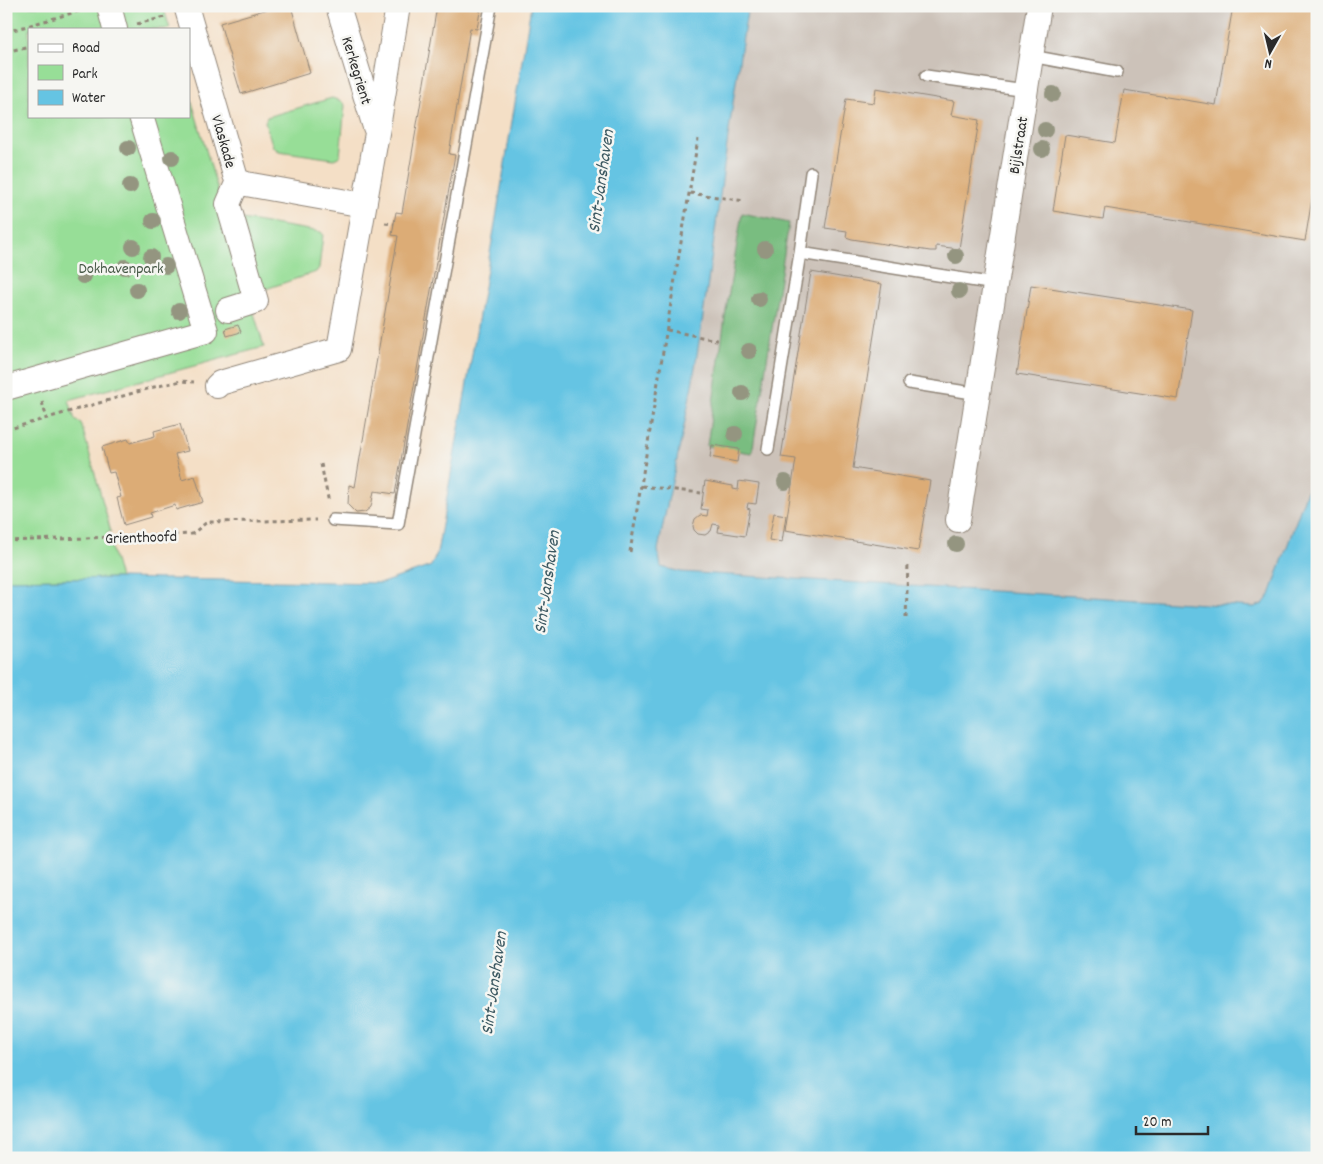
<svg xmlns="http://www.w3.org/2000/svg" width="1323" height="1164" viewBox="0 0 1323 1164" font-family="Dekko,sans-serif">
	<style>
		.industrial { fill: #ccc2b9 }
		.green { fill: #97de97; stroke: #618461 }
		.forest { fill: #79bd80; stroke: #527456 }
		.water { fill: #65c4e3; stroke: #487887 }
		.building { fill: #dcac76 }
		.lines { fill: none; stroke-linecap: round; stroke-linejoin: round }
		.lane-casing { stroke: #908578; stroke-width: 14 }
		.street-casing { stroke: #908578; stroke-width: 26 }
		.path { stroke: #908578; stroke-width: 3; stroke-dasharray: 4 4; stroke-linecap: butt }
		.lane { stroke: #fff; stroke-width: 11 }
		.street { stroke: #fff; stroke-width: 24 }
		.tree { fill: #949580 }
		.labels { text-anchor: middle; stroke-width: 5; stroke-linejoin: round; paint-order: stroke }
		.street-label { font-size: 16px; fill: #2b2b2b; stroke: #f6f6f2 }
		.park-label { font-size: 16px; fill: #465846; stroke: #f6f6f2 }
		.water-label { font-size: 18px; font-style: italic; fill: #3c5962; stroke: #f6f6f2 }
	</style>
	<rect width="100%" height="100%" fill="#f6f6f2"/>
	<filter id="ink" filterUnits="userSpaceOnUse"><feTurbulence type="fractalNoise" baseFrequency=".02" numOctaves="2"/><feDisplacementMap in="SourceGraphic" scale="10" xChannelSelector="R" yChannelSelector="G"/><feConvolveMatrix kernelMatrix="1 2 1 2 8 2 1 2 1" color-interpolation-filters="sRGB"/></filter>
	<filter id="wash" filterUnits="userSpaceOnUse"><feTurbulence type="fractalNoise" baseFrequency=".0096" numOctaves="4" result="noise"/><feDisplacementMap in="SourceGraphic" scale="20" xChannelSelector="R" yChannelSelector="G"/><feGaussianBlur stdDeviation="1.12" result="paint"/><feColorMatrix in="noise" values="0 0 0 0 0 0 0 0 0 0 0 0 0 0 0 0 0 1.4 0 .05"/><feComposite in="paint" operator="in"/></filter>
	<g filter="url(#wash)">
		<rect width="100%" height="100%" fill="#f4dfc6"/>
		<path class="industrial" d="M701,6H1317V637L574,613Z"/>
		<path class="green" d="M6,6H163L170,29H29V116H189V92L264,347L69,400L75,420L81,423L111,532H107L120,578L6,580Z
			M332,98L341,101L345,105L340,156L334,159L279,151L273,147L265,122L267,117Z
			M242,219L321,232L323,234L319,268L316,272L260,291Z"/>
		<path class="forest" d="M742,213L789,223L752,453L707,446L725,317Z"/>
		<path class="water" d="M531,6H748C728,124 715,243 696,361C686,425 670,487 658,550L661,567L681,572L1254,607L1263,604L1270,595L1317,462V1158H6V580L120,578L382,583L431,566L437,553L494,230Z"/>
		<g id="blocks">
			<path class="building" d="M278,6H291L310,73L241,94L220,23Z
				M437,6H481L477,29L470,28L449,154L455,155L395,494L374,491L371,507L365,512L356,513L348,505L349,485L355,487L398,236L392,235L396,212L402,213Z
				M1233,6H1300L1317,9V168L1305,241L1105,208L1103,219L1053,211L1065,135L1115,143L1124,90L1216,105Z
				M876,88L954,101L951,115L979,120L959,249L936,246V251H930L852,239L846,237L847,231L825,228L846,99L874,103Z
				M811,272L882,284L853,468L930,481L918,551L785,530L796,459L781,457Z
				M1031,285L1192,310L1178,399L1017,374Z
				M238,325L241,332L227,336L225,329Z
				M180,424L188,451L175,454L182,480L195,476L203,502L176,510L175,505L150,513L151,517L124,525L117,498L121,497L114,472L109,473L102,447L128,439L130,443L155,436L154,431Z
				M712,445L739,449L737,462L710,457Z
				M705,481L733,486V489L738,490L739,481L759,484L756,504L748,503L747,508L750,509L745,536L718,532L719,525L713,524L711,531L705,535L698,534L694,530L693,526L695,519L700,515L707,516L708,510L701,509Z
				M774,513L786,515L782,542L769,540Z"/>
		</g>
	</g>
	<g filter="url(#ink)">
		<use href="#blocks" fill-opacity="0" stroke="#908578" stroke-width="1"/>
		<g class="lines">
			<defs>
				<path id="lane" d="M1031,56L1117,72
					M926,76L1026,90
					M800,253L995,284
					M909,383L979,394
					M768,449L800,253L811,173
					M333,520L398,524L491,6"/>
				<path id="street" d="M109,6L115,29
					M186,6L235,175L238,181L246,184L364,205
					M338,6L375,127
					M228,310L256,301L228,204L238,181
					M217,386L220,383L339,349L377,133L398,6
					M6,388L206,331L141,116
					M958,520L1039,6"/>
			</defs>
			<use href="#lane" class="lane-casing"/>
			<use href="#street" class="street-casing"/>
			<path class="path" d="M137,24L165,17
				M6,32L86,9
				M6,52L29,46
				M690,193L745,201
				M385,223L394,224
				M667,330L721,341
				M42,402L47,419
				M6,430L154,387L181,381L194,382
				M321,464L329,503
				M642,486L701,493
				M6,541L192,534L207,522L316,520
				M630,552L698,139
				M906,618L908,564"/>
			<use href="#lane" class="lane"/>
			<use href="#street" class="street"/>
		</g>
		<g class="tree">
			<circle cx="1053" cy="94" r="8"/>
			<circle cx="1045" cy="130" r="8"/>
			<circle cx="128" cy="148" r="8"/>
			<circle cx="1042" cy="149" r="8"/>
			<circle cx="172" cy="158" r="8"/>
			<circle cx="130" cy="186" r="8"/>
			<circle cx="153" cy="221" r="8"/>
			<circle cx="133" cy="247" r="8"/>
			<circle cx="765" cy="249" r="8"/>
			<circle cx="956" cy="256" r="8"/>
			<circle cx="151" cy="257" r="8"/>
			<circle cx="166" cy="266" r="8"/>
			<circle cx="125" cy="267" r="8"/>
			<circle cx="83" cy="276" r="8"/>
			<circle cx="137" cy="290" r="8"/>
			<circle cx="959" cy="291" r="8"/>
			<circle cx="759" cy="299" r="8"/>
			<circle cx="179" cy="311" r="8"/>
			<circle cx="749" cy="351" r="8"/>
			<circle cx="742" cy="393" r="8"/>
			<circle cx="735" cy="434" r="8"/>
			<circle cx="785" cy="482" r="8"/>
			<circle cx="956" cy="544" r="8"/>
		</g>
	</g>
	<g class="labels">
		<g class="street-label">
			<text transform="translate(358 70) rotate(73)" y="6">Kerkegrient</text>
			<text transform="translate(225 141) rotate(74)" y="6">Vlaskade</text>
			<text transform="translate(1017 145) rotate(-81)" y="6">Bijlstraat</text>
			<text transform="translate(141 536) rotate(-2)" y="6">Grienthoofd</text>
		</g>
		<g class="park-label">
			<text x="121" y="273">Dokhavenpark</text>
		</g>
		<g class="water-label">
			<text transform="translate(600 181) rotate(-82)" y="6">Sint-Janshaven</text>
			<text transform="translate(546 582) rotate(-82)" y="6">Sint-Janshaven</text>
			<text transform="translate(493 983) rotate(-82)" y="6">Sint-Janshaven</text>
		</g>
	</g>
	<rect width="1323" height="1164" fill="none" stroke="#f6f6f2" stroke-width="25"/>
	<rect x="28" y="28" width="162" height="90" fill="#f6f6f2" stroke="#a5a5a2"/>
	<rect x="38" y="44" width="25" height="8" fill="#ffffff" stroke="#a5a5a2"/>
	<text x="72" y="52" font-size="15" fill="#2b2b2b">Road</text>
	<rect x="38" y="65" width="25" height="15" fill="#97de97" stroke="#a5a5a2"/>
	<text x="72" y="78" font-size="15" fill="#2b2b2b">Park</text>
	<rect x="38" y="90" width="25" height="15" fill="#65c4e3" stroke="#a5a5a2"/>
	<text x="72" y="102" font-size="15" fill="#2b2b2b">Water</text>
	<g transform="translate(1270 52) rotate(188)" stroke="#f6f6f2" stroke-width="4" paint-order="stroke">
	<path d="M0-4L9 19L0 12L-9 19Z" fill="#2b2b2b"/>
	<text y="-8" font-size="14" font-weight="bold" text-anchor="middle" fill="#2b2b2b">N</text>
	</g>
	<path d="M1136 1126v8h72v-8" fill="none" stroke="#2b2b2b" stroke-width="2.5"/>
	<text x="1143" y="1126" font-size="15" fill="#2b2b2b" stroke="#f6f6f2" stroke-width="4" paint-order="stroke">20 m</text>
</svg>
